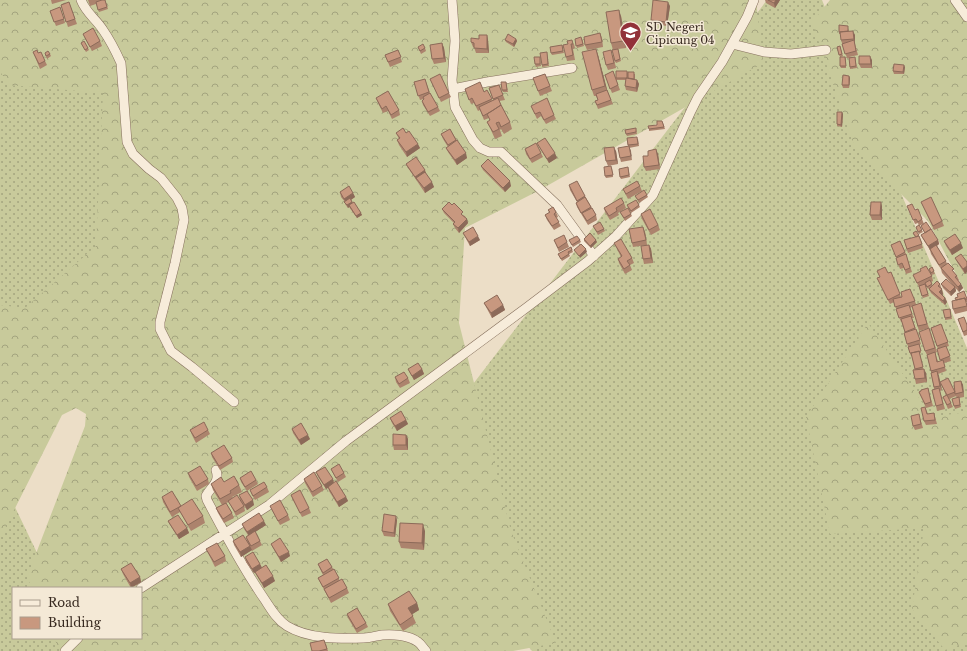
<svg xmlns="http://www.w3.org/2000/svg" width="967" height="651" viewBox="0 0 967 651" font-family="'Libre Baskerville',serif">
	<style>
		.grass { fill: url(#grass-dots) }
		.forest { fill: url(#forest-crowns) }
		.lines { fill: none; stroke-linecap: round; stroke-linejoin: round }
		.minor-casing { stroke: #86705d; stroke-width: 10 }
		.minor { stroke: #f7ecda; stroke-width: 9 }
		.wall { fill: #ac836d }
		.shaded-wall { fill: #8c6a59 }
		.building { fill: #c8987f; stroke: #8c6a59 }
		.labels { text-anchor: middle; stroke-width: 3; stroke-linejoin: round; paint-order: stroke }
		.poi-label { font-size: 11px; fill: #382a20; stroke: #f4e9d6; text-anchor: start }
	</style>
	<defs>
		<pattern id="grass-dots" width="8" height="8" patternUnits="userSpaceOnUse"><rect width="8" height="8" fill="#c8ca9b"/><path d="M2 2h.1M6 6h.1" fill="none" stroke="#a3a47e" stroke-width="1.8" stroke-linecap="round"/></pattern>
		<pattern id="forest-crowns" width="20" height="18" patternUnits="userSpaceOnUse"><rect width="20" height="18" fill="#c8ca9b"/><path d="M2 6a3 3 0 1 1 6 0M12 15a3 3 0 1 1 6 0" fill="none" stroke="#a3a47e"/></pattern>
	</defs>
	<rect width="100%" height="100%" fill="#ecdec7"/>
	<path class="grass" d="M0,0L142,108L73,315L0,322Z
		M767,0H822L880,144L967,348V651H532L526,644L444,422Z
		M0,476L54,588H13V638H141L183,651H0Z"/>
	<path class="forest" d="M0,0H756L763,63L538,191L465,228L459,323L511,531L556,643L513,651H60L54,638H141V588H32L27,577L85,426L86,414L76,408L62,415L0,538V305L25,308L96,246L103,93L8,85L0,71Z
		M830,0H967V295L928,221L855,148L812,22Z
		M868,323L932,417L967,412V642L945,650L912,609L924,528L830,534L806,417Z"/>
	<g class="lines">
		<defs>
			<path id="minor" d="M81,0C86,13 96,19 103,30C110,40 116,52 121,63L127,142L133,154L149,169L161,178L177,198L182,208L184,220L175,263L160,322V329L171,351L192,367L234,402
				M452,0L455,41L452,80L455,107L473,140L480,148L489,152H501L557,205L594,256
				M955,0L967,17
				M732,44L764,52L791,54L826,50
				M453,89L487,82L572,68
				M216,470C220,483 212,485 206,496L207,500C225,534 243,568 265,600C271,609 277,620 287,626C308,639 340,639 364,638C370,638 376,636 382,635C392,634 409,635 418,642C421,644 423,648 426,651
				M141,588L269,505L346,441L526,308L588,261L616,236L653,195L691,111L698,97L722,62L747,17L754,0
				M65,651L78,638"/>
		</defs>
		<use href="#minor" class="minor-casing"/>
		<use href="#minor" class="minor"/>
	</g>
	<path class="wall" d="M51,0H66L52,4Z
		M88,0H105L108,9L99,12L96,4L90,6Z
		M765,0H780L775,8L766,3Z
		M69,2L77,24L68,27L61,5Z
		M670,6L667,26L653,24L651,20Z
		M60,7L65,23L56,26L50,11Z
		M621,16L626,48L618,49L621,61L616,63L615,61L617,49L613,50L611,43Z
		M848,28L849,31L855,35V44L858,55L849,57H855L857,68L850,69L849,58H847L841,40V34H839V32Z
		M600,33L602,38L603,47L587,50L585,45Z
		M83,34L100,41L102,46L92,51L85,38Z
		M487,35L488,40L489,53H476L474,47H473L471,42Z
		M516,39L517,41L514,47L506,42L505,40Z
		M575,39H582L584,46L577,48Z
		M567,41L574,44L575,48L573,49L575,60L567,61L566,57L568,44Z
		M81,43L88,48L89,50L86,52Z
		M442,43L444,48L446,62L434,64L432,59Z
		M562,45L564,53L552,55L551,53Z
		M840,46L843,56L840,57L837,47Z
		M418,47L425,48L426,51L421,54Z
		M596,49L598,55L607,90L613,104L598,109L595,101L598,100L596,96H594L592,90Z
		M398,50L402,62L390,67L385,55Z
		M33,52L38,53L45,61L47,65L40,69Z
		M45,53L50,54L51,56L47,59Z
		M547,54L549,66L542,67V65Z
		M613,55L616,68L608,70L606,65Z
		M540,57L541,66L536,67L535,64Z
		M845,57L846,59V68H841L840,66Z
		M872,60V68H861L859,64Z
		M905,67L904,74H894L893,71Z
		M613,71L620,90L612,93L605,75Z
		M627,71L628,73L635,74V80H637L639,84L637,92L626,90L625,86L626,80H616V78Z
		M545,74L552,91L540,96L533,78Z
		M849,76L850,78L849,88H843L842,85Z
		M425,79L430,93L438,107L440,111L430,116L423,105L422,101L424,99L420,100L414,82Z
		M430,79L449,93L451,97L441,102Z
		M506,82L508,92H503L502,90Z
		M499,85L505,100L499,101L510,122L512,129L504,134L501,129L500,130L502,136L495,139L490,128L487,122L490,121L489,118L484,120L480,110L478,111L474,103L471,104L465,89L484,92L487,90L492,101L493,100L489,88Z
		M376,98L399,110L400,115L392,119L388,111L383,113L378,103Z
		M531,106L554,115L556,119L546,124L541,116L537,119Z
		M843,114L842,127L837,126V124Z
		M663,123L665,129L649,131V129Z
		M636,128L637,134L627,136L626,134Z
		M450,129L467,158L457,165L448,152L446,148L448,147L443,139L441,134Z
		M396,133H406L420,148L407,157L399,145L397,140L399,139Z
		M627,138L638,139L639,146L629,148L632,160L621,162L620,158L628,146Z
		M537,143L557,158L549,163L539,147Z
		M525,149L541,153L543,157L532,163L526,154Z
		M616,151L618,164L608,166L606,161Z
		M658,154L660,169L646,171L644,167Z
		M406,164L425,170L426,174L434,187L425,193L417,181L408,168Z
		M481,166L511,186L505,192L483,170Z
		M628,167L630,177L621,179L620,177Z
		M612,168L613,177L606,178L605,176Z
		M569,185L585,196L596,215L597,220L588,225L577,207L576,203L577,202L570,190Z
		M640,186L642,191L628,199L623,189Z
		M340,192L353,193L355,197L351,200L362,215L357,218L349,207L348,208L345,204V202L341,197Z
		M647,195L648,197L639,203L635,196Z
		M921,202L942,221L944,226L934,230Z
		M624,203L626,208L618,213L619,215L610,220L605,212L604,208Z
		M627,205H639L640,207L631,213Z
		M882,206V220H872L870,215Z
		M442,209L465,216L468,223L459,233L455,228L453,224L454,223L444,213Z
		M918,209L924,224L938,240L939,244L937,246L946,261L947,264L957,276L959,280L958,281L961,284L963,288L959,292L942,273L941,269L931,254L930,250L923,239L921,235L925,233L921,226L923,224L919,226L923,232L919,234L917,230L916,227L919,226L918,223L915,224L909,210H915Z
		M548,210L556,212L558,217L556,218L561,226L554,230L547,220L545,215L549,213Z
		M620,212L631,214L632,216L625,221Z
		M641,214L658,225L660,230L651,235L642,219Z
		M593,226L604,229L605,231L598,235Z
		M645,232L647,245L633,247L632,243Z
		M463,233L480,240L470,246L465,237Z
		M913,233L919,236L923,248L908,253L904,240L915,237Z
		M584,239L597,242L591,248L584,241Z
		M554,240L567,242L569,247L559,252Z
		M569,240H580L581,242L573,247Z
		M900,241L906,254L912,272L906,274L904,268L900,269L896,258H897L891,245Z
		M944,241L963,248L952,255L946,246Z
		M614,243L632,258L634,263L630,265L632,270L625,274L619,263L618,259L621,257Z
		M649,245L651,249L653,263L644,264L643,259Z
		M571,247L573,252L569,254L570,256L562,261L558,254Z
		M955,258L967,262V272L965,274L957,262Z
		M932,267L935,274L931,275L929,269Z
		M891,272L901,297L910,289L916,304L922,307L929,328L919,331L912,307L910,308L914,318H912L921,344L919,345L921,353H920L923,369L926,373L927,382L916,384L915,379V370L912,356H911L910,353L904,333H905L902,322H901L894,302L890,304L877,278Z
		M913,275L932,276L933,281L931,282L933,286L940,284L943,294L942,295L945,298L947,302L945,305L931,293L929,289L930,288L928,289L925,284V285L929,296L923,298L919,287Z
		M941,284L955,287L956,291L951,296L943,288Z
		M964,291L967,300V302H966L967,305V311L955,314L953,309L956,300L958,297Z
		M484,303L503,305L505,310L492,318L486,307Z
		M950,309L952,319L945,320V318Z
		M958,319L967,325V335L964,336Z
		M941,324L949,346L946,347L951,361L944,363L946,371L938,374L942,390L940,391L945,409L937,411L936,406L934,389L931,372L927,355L925,351L931,333L937,352L935,353L938,361H941L937,349H938L931,328Z
		M408,369H422L424,374L414,380L410,373Z
		M395,377L408,378L410,383L400,388L396,382Z
		M961,381L963,385L964,397L959,398L961,407L955,409L954,406L957,398L955,394Z
		M940,382L955,392L956,396L949,399L953,407L948,409L943,397L946,395Z
		M928,388L933,406L926,408L919,392Z
		M925,407L928,414L934,413L937,424L926,425L924,421Z
		M390,418L406,420L408,424L397,431L392,423Z
		M920,418L923,428L915,430L913,426Z
		M292,429L310,439L301,445L293,433Z
		M190,430H208L210,434L196,443L192,435Z
		M406,435L408,439V450H394L393,445Z
		M211,453L232,458L233,462L220,470L212,457Z
		M331,469L344,473L346,477L338,482L333,473Z
		M316,472L333,479L334,483L346,497L348,501L339,507L329,491L328,488L326,489L318,477Z
		M188,473L208,479L209,484L197,491L189,477Z
		M240,478L256,480L258,484L247,491L254,505L247,510L240,500L239,495L247,491L241,482Z
		M304,479L322,486L324,490L313,497L305,483Z
		M224,482L239,485L242,492L232,497L244,506L245,511L236,516L229,502L226,503L232,513L234,518L224,523L218,513L216,508L222,505L213,490L211,484Z
		M267,487L269,492L255,500L252,495L250,490Z
		M291,495L309,508L311,513L302,517L293,500Z
		M162,497L203,516L205,523L191,531L180,512L172,517L163,502Z
		M270,506L288,515L290,520L280,525L272,510Z
		M397,520L395,537L384,536L382,531Z
		M168,521L187,528L189,533L179,539L170,525Z
		M242,524L266,525L255,532L260,541L262,545L252,551L250,546L252,550L241,557L234,545L233,541H247L246,537L248,535L244,529Z
		M425,531L424,550L401,548L399,542Z
		M271,544L290,556L281,562L273,548Z
		M206,549L225,556L226,561L215,567Z
		M245,557L260,564L262,568L275,581L264,588L257,576L255,572L254,573L246,562Z
		M318,564L332,567L340,581L347,588L349,593L331,603L320,582L318,578L323,575L320,569Z
		M121,569L140,577L141,582L131,588L123,574Z
		M417,603L419,610L412,614L416,623L403,631L390,611L388,604Z
		M347,614L366,623L368,627L357,633L348,618Z
		M326,644L328,651H312Z"/>
	<path class="shaded-wall" d="M776,0H780L775,8L774,3Z
		M668,2L670,6L667,26L666,22Z
		M619,10L621,16L626,48L623,41Z
		M853,31L855,35V44L854,39Z
		M487,35L488,40L489,53L487,49Z
		M516,39L517,41L514,47L513,44Z
		M442,43L444,48L446,62L444,58Z
		M596,49L598,55L608,93L605,86Z
		M870,56L872,60V68L871,64Z
		M904,65L905,67L904,74L903,72Z
		M849,76L850,78L849,88Z
		M637,80L639,84L637,92L636,88Z
		M842,112L843,114L842,127L841,125Z
		M418,144L420,148L407,157L406,152Z
		M629,146L631,151L632,160L631,156Z
		M614,147L616,151L618,164L616,160Z
		M656,149L658,154L660,169L659,165Z
		M466,153L467,158L457,165L455,160Z
		M555,153L557,158L549,163L547,159Z
		M425,170L426,175L416,178L417,181L415,177Z
		M510,181L511,186L505,192L503,188Z
		M432,182L434,187L425,193L424,188Z
		M353,193L355,197L346,203L344,199Z
		M352,202L353,204L348,208L347,205Z
		M881,202L882,206V220L880,215Z
		M361,213L362,215L357,218L356,216Z
		M467,219L468,223L459,233L458,228Z
		M643,227L645,232L647,245L646,240Z
		M478,236L480,240L470,246L469,242Z
		M596,240L597,242L591,248L590,246Z
		M938,240L939,244L930,250L928,246Z
		M961,243L963,248L952,255L950,250Z
		M649,245L651,249L653,263L651,258Z
		M586,249L587,252L580,258L579,256Z
		M967,266V272L965,274L963,269Z
		M961,284L963,288L959,292L958,287Z
		M955,287L956,291L951,296L950,292Z
		M942,289L943,294L941,297L939,292Z
		M945,298L947,302L945,305L943,301Z
		M503,305L505,310L492,318L491,313Z
		M422,369L424,374L414,380L412,376Z
		M924,369L926,373L927,382L925,378Z
		M937,371L939,376L942,390L940,386Z
		M961,381L963,385L964,397L963,392Z
		M406,420L408,424L397,431L395,426Z
		M308,435L310,439L301,445L299,440Z
		M406,435L408,439V450L406,445Z
		M333,479L334,484L326,489L324,485Z
		M346,497L348,501L339,507L337,502Z
		M253,500L254,505L247,510L245,505Z
		M396,516L397,520L395,537L394,533Z
		M264,521L266,525L249,536L247,532Z
		M423,524L425,531L424,550L422,543Z
		M187,528L189,533L179,539L177,535Z
		M250,546L252,550L241,557L240,552Z
		M289,552L290,556L281,562L279,557Z
		M260,564L262,568L254,573L252,569Z
		M273,576L275,581L264,588L262,583Z
		M140,577L141,582L131,588L130,583Z
		M417,603L419,610L411,615L408,608Z"/>
	<path class="building" d="M102,0H105L107,7L98,10L96,2Z
		M653,0L668,2L666,22L651,20Z
		M768,0H776L774,3Z
		M69,2L75,19L66,22L61,5Z
		M60,7L64,19L54,22L50,11Z
		M619,10L623,41L611,43L606,12Z
		M839,25L848,26V31L839,32Z
		M93,28L100,41L90,47L83,34Z
		M853,31L854,39L841,40L840,32Z
		M600,33L602,42L585,45L584,37Z
		M508,34L516,39L513,44L505,40Z
		M479,35H487V49L474,48V43L471,42V38L479,39Z
		M581,37L583,44L576,46L575,39Z
		M572,40L573,44H571L573,55L566,57L563,45L568,44L567,41Z
		M854,40L856,51L845,54L842,44Z
		M84,41L88,48L85,50L81,43Z
		M442,43L444,58L432,59L430,45Z
		M423,44L425,48L420,51L418,47Z
		M562,45L563,51L551,53L550,47Z
		M840,46L842,54L839,55L837,47Z
		M596,49L605,86L592,90L582,52Z
		M618,49L620,59L615,61L612,50Z
		M37,50L38,53L41,52L45,61L39,64L33,52Z
		M398,50L401,57L388,62L385,55Z
		M611,50L614,63L606,65L603,52Z
		M48,51L50,54L46,56L45,53Z
		M547,52L548,64L542,65L540,53Z
		M859,56H870L871,64H859Z
		M534,57H540V64H535Z
		M840,57H845L846,66H840Z
		M855,57L856,66L850,67L849,58Z
		M894,64L904,65L903,72L893,71Z
		M613,71L618,85L610,89L605,75Z
		M616,71H627V78H616Z
		M628,72H634V79L628,78Z
		M440,74L449,93L439,98L430,79Z
		M545,74L550,86L538,91L533,78Z
		M843,75L849,76V85H842Z
		M626,78L637,80L636,88L625,86Z
		M425,79L429,92L418,96L414,82Z
		M480,82L484,92L487,90L492,99L476,106L472,98L469,100L465,89Z
		M501,82H506L507,90H502Z
		M499,85L503,95L493,99L489,88Z
		M607,90L611,100L597,105L595,101L598,100L596,94Z
		M388,91L399,110L391,115L386,106L382,109L376,98Z
		M430,93L438,107L428,112L422,101L424,99L423,97Z
		M498,98L501,105L492,111L483,116L479,107Z
		M547,98L554,115L544,120L540,112L535,114L531,106Z
		M501,105L510,122L501,127L499,122L496,123L499,129L493,132L487,122L490,120L487,114Z
		M837,112H842L841,125L837,124Z
		M657,121H662L664,127L649,129L648,126L657,125Z
		M403,128L406,133L409,131L418,144L406,152L397,140L400,138L396,133Z
		M636,128V132L626,134L625,130Z
		M450,129L456,140L448,145L441,134Z
		M637,137L638,144L628,145L627,138Z
		M545,138L555,153L547,159L537,143Z
		M457,140L466,153L455,160L446,148Z
		M536,143L541,153L530,159L525,149Z
		M629,146L631,156L620,158L618,148Z
		M614,147L616,160L606,161L604,148Z
		M656,149L659,165L644,167L643,156H648V151Z
		M416,157L425,170L415,177L406,164Z
		M488,159L510,181L503,188L481,166Z
		M611,166L613,175L605,176L604,167Z
		M628,167L629,175L620,177L619,169Z
		M425,172L432,182L424,188L416,178Z
		M577,181L585,196L577,201L569,185Z
		M637,181L640,186L626,194L623,189Z
		M349,186L353,193L344,199L340,192Z
		M644,190L647,195L638,200L635,196Z
		M585,197L591,207L581,213L576,203Z
		M931,197L942,221L933,226L921,202Z
		M350,198L352,202L347,205L344,202Z
		M621,198L624,203L616,208L617,211L609,216L604,208Z
		M636,200L639,205L631,211L627,205Z
		M354,202L361,213L356,216L349,205Z
		M449,202L452,205L454,203L463,212L461,214L467,219L458,228L453,224L455,222L442,209Z
		M871,202H881L880,215H870Z
		M912,204L915,210L918,209L922,219L918,222L916,219L913,220L907,206Z
		M553,207L556,212L554,214L559,222L552,226L545,215L550,212L548,210Z
		M592,208L596,215L587,221L582,213Z
		M628,208L631,214L624,218L620,212Z
		M650,209L658,225L649,230L641,214Z
		M600,222L604,229L597,232L593,226Z
		M926,222L931,229L925,233L921,226Z
		M919,225L922,230L918,232L916,227Z
		M473,227L478,236L469,242L463,233Z
		M643,227L646,240L632,243L629,229Z
		M931,229L938,240L928,246L921,235Z
		M916,231L919,235L916,237L913,233Z
		M590,233L596,240L590,246L584,239Z
		M955,234L961,243L950,250L944,241Z
		M564,235L567,242L558,248L554,240Z
		M577,236L580,240L572,245L569,240Z
		M919,236L922,244L907,249L904,240Z
		M621,239L632,258L627,261L630,265L624,269L618,259L622,256L614,243Z
		M900,241L905,252L896,257L891,245Z
		M581,244L586,249L579,256L574,250Z
		M649,245L651,258L643,259L641,246Z
		M936,245L946,261L939,265L930,249Z
		M571,247L572,250L568,252L569,254L561,259L558,254Z
		M906,254L910,268L905,270L902,263L898,265L896,258Z
		M961,254L967,262V266L963,269L955,258Z
		M948,263L954,269L952,270L957,276L955,277L961,284L958,287L941,268Z
		M926,266L932,276L917,283L913,275L921,271L920,269Z
		M885,267L888,273L891,272L900,294L888,300L877,278L880,277L877,271Z
		M932,267L934,271L931,273L929,269Z
		M946,279L955,287L950,292L941,284Z
		M930,280L932,284L927,287L925,283Z
		M937,281L940,284L938,286L942,289L939,292L945,298L943,301L929,289Z
		M925,284L928,294L922,296L919,286Z
		M910,289L915,301L895,307L893,299L902,297L901,292Z
		M964,291L967,299L965,300V298L956,300L955,298L958,297L957,294Z
		M497,295L503,305L491,313L484,303Z
		M965,298L967,306L953,309L952,301Z
		M921,303L927,324L918,326L912,306Z
		M909,305L912,314L899,318L896,309Z
		M950,309L951,317L945,318L943,310Z
		M911,316L915,328L905,332L901,319Z
		M964,317L967,325V330L963,332L958,319Z
		M941,324L948,342L937,346L931,328Z
		M929,328L935,348L925,351L919,332Z
		M916,329L920,340L907,344L904,333Z
		M919,344L921,351L911,353H910L908,347Z
		M946,346L950,356L940,360L937,349Z
		M919,351L923,367L915,369L911,353Z
		M935,352L937,362L943,360L945,367L931,371L927,355Z
		M418,363L422,369L412,376L408,369Z
		M924,369L925,378L915,379L913,370Z
		M937,371L940,386L934,387L931,373Z
		M404,372L408,378L399,384L395,377Z
		M948,378L955,392L947,395L951,403L947,405L943,397L947,395L940,382Z
		M961,381L963,392L955,394L954,382Z
		M928,388L931,402L925,404L919,392L921,391V390Z
		M939,388L943,404L936,406L932,390Z
		M959,397L960,405L954,406L952,399Z
		M925,407L927,414L934,413L935,420L924,421L921,408Z
		M401,411L406,420L395,426L390,418Z
		M919,414L921,424L913,426L911,416Z
		M204,422L208,430L195,438L190,430Z
		M301,423L308,435L299,440L292,429Z
		M393,434L406,435V445H393Z
		M224,445L232,458L219,466L211,453Z
		M339,464L344,473L336,478L331,469Z
		M200,466L208,479L196,486L188,473Z
		M325,467L333,479L324,485L316,472Z
		M251,471L256,480L245,487L240,478Z
		M314,472L322,486L312,492L304,479Z
		M234,476L239,485L230,491L231,493L220,499L211,484L221,477L224,482Z
		M336,481L346,497L337,502L328,487Z
		M264,482L267,487L253,496L250,490Z
		M300,490L309,508L300,513L291,495Z
		M172,491L181,506L170,512L162,497Z
		M247,491L253,500L245,505L239,495Z
		M237,495L244,506L235,512L228,501Z
		M192,499L203,516L188,525L178,508Z
		M280,500L288,515L278,521L270,506Z
		M226,503L232,513L223,519L216,508Z
		M259,513L264,521L247,532L242,524Z
		M384,514L396,516L394,533L382,531Z
		M178,515L187,528L177,535L168,521Z
		M400,523L423,524L422,543L399,542Z
		M255,531L260,541L251,546L246,537Z
		M243,535L250,546L240,552L233,541Z
		M280,538L289,552L279,557L271,544Z
		M217,543L225,556L214,562L206,549Z
		M253,552L260,564L252,569L245,557Z
		M327,559L332,567L323,573L318,564Z
		M131,563L140,577L130,583L121,569Z
		M266,565L273,576L262,583L255,572Z
		M334,569L339,578L323,587L318,578Z
		M342,579L347,588L329,598L324,589Z
		M409,591L417,603L408,608L413,616L400,625L388,604Z
		M357,608L366,623L356,629L347,614Z
		M324,640L327,649L319,651H312L310,643Z"/>
	<defs>
		<symbol id="school-pin" viewBox="-11 -11 22 30"><path d="M0 17L-7.5 6A9.5 9.5 0 1 1 7.5 6Z" fill="#923139" stroke="#f4e9d6"/><path d="M0-5L7-2L0 1L-7-2ZM-4 1L0 2.5L4 1V4Q0 6-4 4Z" fill="#fff"/></symbol>
	</defs>
	<g fill-rule="evenodd">
		<use href="#school-pin" x="618" y="20" width="25" height="34"/>
	</g>
	<g class="labels">
		<g class="poi-label">
			<text x="646" y="31">SD Negeri<tspan x="646" dy="13">Cipicung 04</tspan></text>
		</g>
	</g>
	<rect x="12" y="587" width="130" height="52" fill="#f4e9d6" stroke="#a99d8d"/>
	<rect x="20" y="600" width="20" height="6" fill="#f7ecda" stroke="#a99d8d"/>
	<text x="48" y="607" font-size="12" fill="#382a20">Road</text>
	<rect x="20" y="617" width="20" height="12" fill="#c8987f" stroke="#a99d8d"/>
	<text x="48" y="627" font-size="12" fill="#382a20">Building</text>
</svg>
